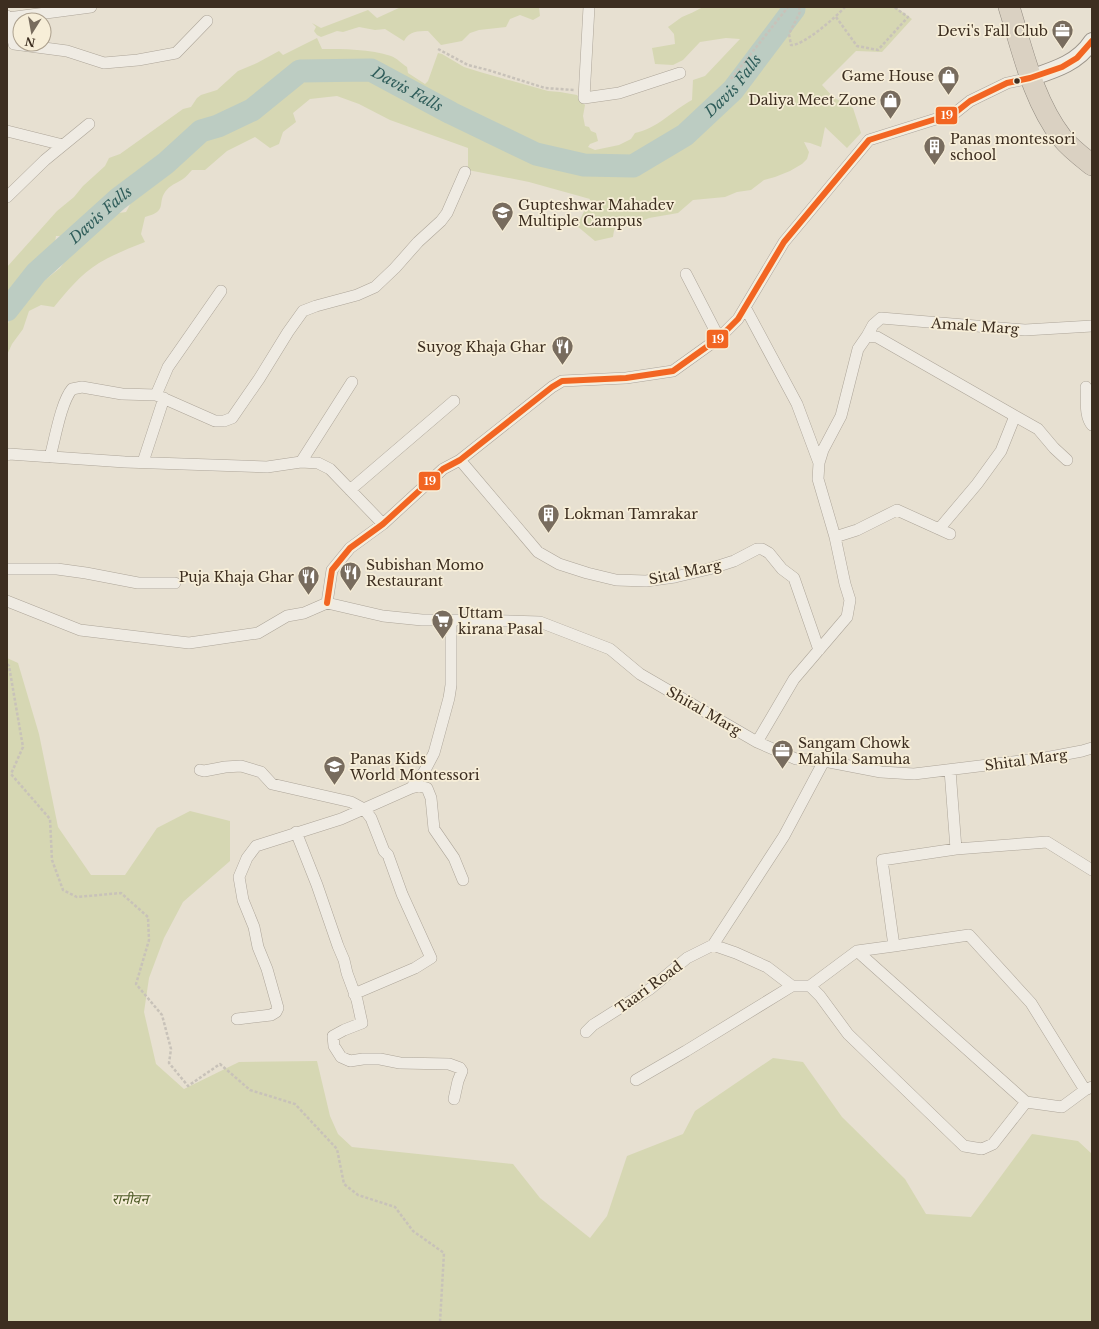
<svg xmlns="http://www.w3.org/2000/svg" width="1099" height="1329" viewBox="0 0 1099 1329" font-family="'Libre Baskerville','Noto Sans Devanagari',serif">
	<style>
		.green { fill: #d6d7b3 }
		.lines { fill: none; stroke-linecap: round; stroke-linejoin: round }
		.river { stroke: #bcccc2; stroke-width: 23 }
		.street-casing { stroke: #ada599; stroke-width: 12 }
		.secondary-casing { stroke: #9c958a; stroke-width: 18 }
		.highway-casing { stroke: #928b80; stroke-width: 22 }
		.path { stroke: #c8c2b9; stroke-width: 2.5; stroke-dasharray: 3 2; stroke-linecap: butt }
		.street { stroke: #efebe3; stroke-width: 11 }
		.secondary { stroke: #efebe3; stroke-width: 16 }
		.highway { stroke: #dad1c2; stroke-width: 21 }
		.bus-1-casing { stroke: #f7eed8; stroke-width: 9 }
		.bus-1 { stroke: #f26522; stroke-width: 6 }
		.bus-dot { fill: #3d2e20; stroke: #f7eed8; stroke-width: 1.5 }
		.labels { text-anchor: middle; stroke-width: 3.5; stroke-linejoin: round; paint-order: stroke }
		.poi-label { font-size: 14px; fill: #3d2e20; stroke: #f7eed8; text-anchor: start }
		.street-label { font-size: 14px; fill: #3d2e20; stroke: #f7eed8 }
		.park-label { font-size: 14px; font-style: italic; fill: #4d5a26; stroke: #f7eed8 }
		.water-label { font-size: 15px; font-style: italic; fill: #2f5d5a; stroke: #f7eed8 }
		.line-badge { stroke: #f7eed8; stroke-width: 1.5 }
		.badge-label { font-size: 11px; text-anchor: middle; font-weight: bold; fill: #fff }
	</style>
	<rect width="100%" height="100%" fill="#e7e0d1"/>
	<path class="green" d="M401,7H539L540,16L533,20L520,15L510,19L506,27L479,30L470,33L462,41L441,45L428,31C418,31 409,31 404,41L385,29L375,30L359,27L343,32L337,31L321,37L317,35L314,31L316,27L312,23L321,28L368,10L377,18Z
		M703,7H895L912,19L882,52L856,51L822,85L833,97L853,108L861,133L847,148L825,127L821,147L810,143L804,142L809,152L807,159L802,164L790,171L775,177L764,180L751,190L737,192L725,197L693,200L678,213L649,218L629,226L624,221C615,224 614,229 613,237L595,241L577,226L590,199L529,182L468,170V148L390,120L359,104L337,96L310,99L293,113L296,122L283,132L279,144L270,148L255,137L227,151L205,170H192C189,173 186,177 183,179C175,184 170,185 165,192C157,204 168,211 145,217L141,234L145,242C130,248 114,254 99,263C81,274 67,291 54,307L41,305L29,311L23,329L12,344L7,355V325L27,288L45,280L60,268L93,224L112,214L126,212L141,184L153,175L173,165L179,158L203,132L231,130L249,121L272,101L298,83L339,77L353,73L381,80L441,116L466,125L513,147L531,157L586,174L617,176L646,171L729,108L734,103L723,94C716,98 707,101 701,107C699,109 698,113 696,116C687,130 685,134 669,142L663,139L655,148L645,150C638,161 631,163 618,165L617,161L603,157L599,159L584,160L575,158L563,159L551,153L543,151L534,145L529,147L518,140H510L403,87L402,82L397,76L385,74L371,68L343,63L325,68L313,64L292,68L254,105L235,112L213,117L217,123L204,128L191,137L172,144L169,150L161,155L147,170L134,177L113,197L97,206L70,236H56L53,255L41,262L33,271L24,277L7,304V267L57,211L74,197L83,186L105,166L109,158L120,154L183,109L191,107L197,98L201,95L217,90L238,71L257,63L279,51L283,55L317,38L322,49C343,49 371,49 391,56C397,58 402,64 407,67L408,73L425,84L428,81L438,53L442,54L464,67L480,72L548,91L560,92L577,95L585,105L583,116L585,126L589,127L591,131L596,133L598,141L590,144L588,147L595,150L619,145L631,139L635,133C657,129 673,110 692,100L693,80L705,76L740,39L726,38L700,42L683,60L673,65L655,64L652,48L675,44L674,34L668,27C673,24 677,20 682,17C689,14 696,11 703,7Z
		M7,658L18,663L39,734L58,827L91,875H125L157,828L190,811L230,821V861L183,902L164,938L149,978L144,1012L156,1064L184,1089L239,1062L317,1061L330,1116L338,1134L352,1147L513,1164L540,1198L590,1238L607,1216L627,1156L683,1134L695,1111L773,1058L803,1062L842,1117L905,1179L926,1214L971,1217L1032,1134L1078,1141L1092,1154V1322H7Z"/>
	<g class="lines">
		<path class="river" id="s1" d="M7,310L36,273L118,199L166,163L201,131L218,126L252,110L300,71L371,70L451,113L536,154L584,165L633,166L685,135L733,90L794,9"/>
		<defs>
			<path id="street" d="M589,7L584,98L619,93L680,73
				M7,16L8,18L91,7
				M8,18L14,44L67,51L104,63L138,60L176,53L207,21
				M7,131L63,145
				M7,197L45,160L89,124
				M686,274L719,338
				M745,307L797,404L819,463
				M867,336L873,325L881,318L1025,330L1092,326
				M1086,387C1087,398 1084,416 1092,425
				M156,395L168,367L221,291
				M1015,416L1038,429L1054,448L1067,460
				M7,455L9,454L125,462L267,467L301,462L318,463L330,469L383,524
				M50,457C55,439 61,402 72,389L82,387L122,394L156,395L215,421H224L232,418L259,379L288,332L303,311L316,306L357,295L375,287L395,268L418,242L441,221L447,213L465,172
				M460,460L538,552L559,564L587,573L616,580L646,581L675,577L709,569L734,561L757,549H762L769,553L782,569L794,578L819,650
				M143,462L164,398
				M301,462L352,382
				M350,490L454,401
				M835,537L857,530L897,510L950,534
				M7,569H57L86,573L138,583H175
				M7,601L80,630L189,643L258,633L287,616L304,613L327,603
				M327,603L332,570L350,548L383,524L443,469L460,460L552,387L562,381L626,378L673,371L719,338L738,319L784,242L869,140L955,113L970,101L1007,83L1030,78
				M327,603L383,616L422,620H475L540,622L610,649L640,674L757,742L796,759L824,761L881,772L914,774L1045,758L1082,751L1092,748
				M757,742L794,679L847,617L850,600L845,584L835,537L818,479L819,463L823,450L841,416L858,349L867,336L877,337L1015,416L1001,451L977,484L939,529
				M200,770L204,771L225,767L241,766L261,772L272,784L351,802L364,809L371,818L384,851L388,855L402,894L431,958L415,968L354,994
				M950,770L956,849
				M411,788L419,786L427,788L431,798L434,829L454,858L463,880
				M296,832L317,885L338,946L344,960L347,973L357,1000L362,1023L344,1030L333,1036L334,1046L341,1057L350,1061L363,1059H380L400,1063L449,1064L460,1068L462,1071L458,1081L454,1099
				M1092,870L1047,842L956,849L882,860L894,946L857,951L810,986L820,996L848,1034L964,1146L982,1149L993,1144L1026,1102L1062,1107L1085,1090L1092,1087
				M713,945L784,836L824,761
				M713,945L736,953L767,967L792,986
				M894,946L969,935L1031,1003L1085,1090
				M857,951L1026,1102
				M237,1019L271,1015L276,1012L278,1008L267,969L258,947L254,927L243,900L239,877L247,858L256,846L341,819L411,788L424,772L434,753L449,698L451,685V620
				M586,1032L593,1025L650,989L687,958L713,945
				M636,1080L686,1051L792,986H810"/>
			<path id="secondary" d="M1030,78C1054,70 1078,63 1092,41"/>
			<path id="highway" d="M1009,7C1023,52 1033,100 1062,138C1070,148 1082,157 1092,165"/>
		</defs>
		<use href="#street" class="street-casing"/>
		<use href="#secondary" class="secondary-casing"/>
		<use href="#highway" class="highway-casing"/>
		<path class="path" d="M799,7L800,12L789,34L791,45C803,46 836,17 845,7
			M836,17L857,46L878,50L908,17L894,7
			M438,49L468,65L488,70L545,88L574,90
			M731,79L788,7
			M7,664L9,666L23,747L11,774L50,819L52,860L63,890L77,897L121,893L148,917L149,940L136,984L162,1015L171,1049L169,1063L188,1086L220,1064L250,1090L295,1104L337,1149L344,1184L358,1195L395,1207L413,1231L444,1253L440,1322"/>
		<use href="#street" class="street"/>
		<use href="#secondary" class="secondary"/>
		<use href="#highway" class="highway"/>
		<defs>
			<path id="bus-1" d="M327,603L332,570L350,548L383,524L443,469L460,460L552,387L562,381L626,378L673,371L719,338L738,319L784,242L869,140L955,113L970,101L1007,83L1030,78L1062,67L1077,58L1092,41"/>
		</defs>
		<use href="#bus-1" class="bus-1-casing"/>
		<use href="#bus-1" class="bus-1"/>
	</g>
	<defs>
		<symbol id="office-pin" viewBox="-11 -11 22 30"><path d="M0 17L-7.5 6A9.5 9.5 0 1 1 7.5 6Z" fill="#786c5e" stroke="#f7eed8"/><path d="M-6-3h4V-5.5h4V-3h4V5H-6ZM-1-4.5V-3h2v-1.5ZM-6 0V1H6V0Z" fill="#fff"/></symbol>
		<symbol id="shop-pin" viewBox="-11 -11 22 30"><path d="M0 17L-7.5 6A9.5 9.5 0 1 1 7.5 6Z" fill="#786c5e" stroke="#f7eed8"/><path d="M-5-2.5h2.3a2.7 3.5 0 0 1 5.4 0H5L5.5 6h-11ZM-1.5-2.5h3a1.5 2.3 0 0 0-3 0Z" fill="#fff"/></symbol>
		<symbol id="building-pin" viewBox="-11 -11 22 30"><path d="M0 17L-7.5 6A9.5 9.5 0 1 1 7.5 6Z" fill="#786c5e" stroke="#f7eed8"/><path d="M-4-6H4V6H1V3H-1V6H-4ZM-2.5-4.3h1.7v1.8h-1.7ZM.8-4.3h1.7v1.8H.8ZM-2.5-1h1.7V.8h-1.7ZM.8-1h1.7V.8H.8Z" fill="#fff"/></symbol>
		<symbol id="university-pin" viewBox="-11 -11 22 30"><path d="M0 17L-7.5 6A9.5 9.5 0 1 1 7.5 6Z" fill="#786c5e" stroke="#f7eed8"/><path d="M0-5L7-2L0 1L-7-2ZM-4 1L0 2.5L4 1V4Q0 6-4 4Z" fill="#fff"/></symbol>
		<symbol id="restaurant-pin" viewBox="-11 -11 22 30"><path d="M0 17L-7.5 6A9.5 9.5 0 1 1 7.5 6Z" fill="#786c5e" stroke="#f7eed8"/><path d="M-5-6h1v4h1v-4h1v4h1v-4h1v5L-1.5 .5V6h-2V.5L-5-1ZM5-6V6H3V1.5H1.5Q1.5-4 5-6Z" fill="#fff"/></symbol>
		<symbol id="supermarket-pin" viewBox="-11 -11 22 30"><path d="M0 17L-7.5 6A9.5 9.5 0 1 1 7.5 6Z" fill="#786c5e" stroke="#f7eed8"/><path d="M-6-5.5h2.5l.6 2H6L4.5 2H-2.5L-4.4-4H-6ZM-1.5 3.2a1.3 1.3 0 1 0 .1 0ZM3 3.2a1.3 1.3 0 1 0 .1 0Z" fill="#fff"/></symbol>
		<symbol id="school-pin" viewBox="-11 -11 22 30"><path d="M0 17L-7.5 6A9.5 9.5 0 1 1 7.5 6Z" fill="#786c5e" stroke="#f7eed8"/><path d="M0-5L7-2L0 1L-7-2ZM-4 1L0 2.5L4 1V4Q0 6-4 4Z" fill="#fff"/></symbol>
	</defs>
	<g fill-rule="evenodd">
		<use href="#office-pin" x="1050" y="18" width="25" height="34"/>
		<use href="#shop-pin" x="936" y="64" width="25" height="34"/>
		<use href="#shop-pin" x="878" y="88" width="25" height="34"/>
		<use href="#building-pin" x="922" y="134" width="25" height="34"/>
		<use href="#university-pin" x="490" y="200" width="25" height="34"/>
		<use href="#restaurant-pin" x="550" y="334" width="25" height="34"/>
		<use href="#building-pin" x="536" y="502" width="25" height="34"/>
		<use href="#restaurant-pin" x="338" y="560" width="25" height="34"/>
		<use href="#restaurant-pin" x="296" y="564" width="25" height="34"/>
		<use href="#supermarket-pin" x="430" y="608" width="25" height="34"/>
		<use href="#office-pin" x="770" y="738" width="25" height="34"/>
		<use href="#school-pin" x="322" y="754" width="25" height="34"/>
	</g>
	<circle class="bus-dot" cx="1017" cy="81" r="3.5"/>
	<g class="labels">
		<g class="poi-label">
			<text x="1048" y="36" text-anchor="end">Devi's Fall Club</text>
			<text x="934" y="81" text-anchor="end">Game House</text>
			<text x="876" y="105" text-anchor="end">Daliya Meet Zone</text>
			<text x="950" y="144">Panas montessori<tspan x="950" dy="16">school</tspan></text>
			<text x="518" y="210">Gupteshwar Mahadev<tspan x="518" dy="16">Multiple Campus</tspan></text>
			<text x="546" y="352" text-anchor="end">Suyog Khaja Ghar</text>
			<text x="564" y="519">Lokman Tamrakar</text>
			<text x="366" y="570">Subishan Momo<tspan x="366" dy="16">Restaurant</tspan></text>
			<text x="294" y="582" text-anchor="end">Puja Khaja Ghar</text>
			<text x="458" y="618">Uttam<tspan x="458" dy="16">kirana Pasal</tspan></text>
			<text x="798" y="748">Sangam Chowk<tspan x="798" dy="16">Mahila Samuha</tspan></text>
			<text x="350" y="764">Panas Kids<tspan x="350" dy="16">World Montessori</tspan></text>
		</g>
		<g class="street-label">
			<text transform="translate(975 326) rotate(4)" y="5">Amale Marg</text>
			<text transform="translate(685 572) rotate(-12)" y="5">Sital Marg</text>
			<text transform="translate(704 711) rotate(30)" y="5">Shital Marg</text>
			<text transform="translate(1026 760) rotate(-8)" y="5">Shital Marg</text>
			<text transform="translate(649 987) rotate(-36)" y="5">Taari Road</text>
		</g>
		<g class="park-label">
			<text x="130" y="1204">रानीवन</text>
		</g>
		<g class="water-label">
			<text dy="5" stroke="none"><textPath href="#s1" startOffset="866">Davis Falls</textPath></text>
			<text dy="5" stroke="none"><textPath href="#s1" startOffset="494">Davis Falls</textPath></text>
			<text dy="5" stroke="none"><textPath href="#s1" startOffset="134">Davis Falls</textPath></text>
		</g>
	</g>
	<g class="line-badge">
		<rect x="935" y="106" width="23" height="19" rx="4" fill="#f26522"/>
		<rect x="706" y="329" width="23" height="20" rx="4" fill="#f26522"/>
		<rect x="418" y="471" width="23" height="20" rx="4" fill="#f26522"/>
	</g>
	<g class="badge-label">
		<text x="947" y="119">19</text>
		<text x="718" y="343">19</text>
		<text x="430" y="485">19</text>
	</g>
	<rect width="1099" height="1329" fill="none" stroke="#3d2e20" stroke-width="16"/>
	<g transform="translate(32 32) rotate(191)"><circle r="19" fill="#f7eed8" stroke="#ada18e"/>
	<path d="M0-3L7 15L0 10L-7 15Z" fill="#786c5e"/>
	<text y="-6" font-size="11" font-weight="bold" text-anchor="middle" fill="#3d2e20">N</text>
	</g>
</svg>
